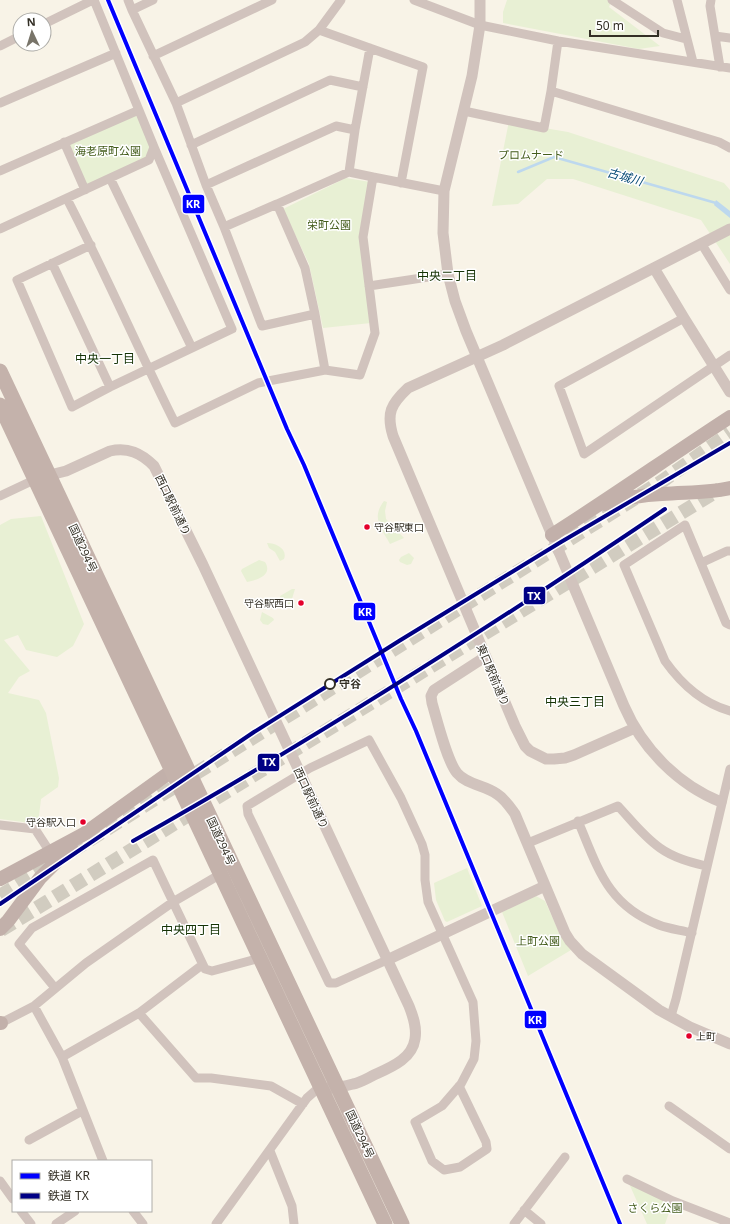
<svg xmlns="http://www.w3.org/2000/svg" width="730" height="1224" viewBox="0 0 730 1224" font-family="'Noto Sans','Noto Sans JP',sans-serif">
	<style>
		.green { fill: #e8f0d4 }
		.water { fill: #bdd8ee }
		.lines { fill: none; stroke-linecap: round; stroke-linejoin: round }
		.stream { stroke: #bdd8ee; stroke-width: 2.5 }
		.primary-tunnel { stroke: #d1ccc0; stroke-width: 14; stroke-dasharray: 14 7; stroke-linecap: butt }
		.minor { stroke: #d1c3bd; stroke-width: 9 }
		.tertiary { stroke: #d1c3bd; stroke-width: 11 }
		.primary { stroke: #c2b0aa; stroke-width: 14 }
		.trunk { stroke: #c4b2ab; stroke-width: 15 }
		.rail-1-casing { stroke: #fff; stroke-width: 7 }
		.rail-2-casing { stroke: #fff; stroke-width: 7 }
		.rail-1 { stroke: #00f; stroke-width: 4 }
		.rail-2 { stroke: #000084; stroke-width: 4 }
		.bus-dot { fill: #e4002b; stroke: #fff; stroke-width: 1.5 }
		.stop-dot { fill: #fff; stroke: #332f25; stroke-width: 2 }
		.labels { text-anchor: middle; stroke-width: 3; stroke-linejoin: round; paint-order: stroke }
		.bus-label { font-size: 10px; fill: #332f25; stroke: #fff; text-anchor: start }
		.park-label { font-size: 11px; fill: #445d1c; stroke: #fff }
		.street-label { font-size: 11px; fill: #332f25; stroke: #fff }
		.stop-label { font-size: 11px; font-weight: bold; fill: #332f25; stroke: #fff; text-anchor: start }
		.water-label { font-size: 12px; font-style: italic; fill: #004672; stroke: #fff }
		.neighbourhood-label { font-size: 12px; fill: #153305; stroke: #fff }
		.line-badge { stroke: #fff; stroke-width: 1.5 }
		.badge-label { font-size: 11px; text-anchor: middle; font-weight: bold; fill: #fff }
	</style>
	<rect width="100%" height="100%" fill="#f8f3e7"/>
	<path class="green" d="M507,0H612L609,7L660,46L639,49L503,23V12Z
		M139,110L154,147L149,160L85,190L64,142Z
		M509,121L544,128L568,132L724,183L730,190V264L701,220L573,179H547L518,204L492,206Z
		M346,178L370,182L362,237L371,323L323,328L309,264L283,209Z
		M384,501L387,502L385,511L386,519L404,538L390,544C381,528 371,518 384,501Z
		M41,516L84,624L73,646L57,657L26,650L18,635L4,640L30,671L19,677L8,693L39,700L46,713L59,778L58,787L41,799L38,824L0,819V525L11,519Z
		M267,543C276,543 288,549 284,559L280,561L275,552L269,548Z
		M409,553L414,558L411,564L407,565L400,562L399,560L401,557Z
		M259,560L265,562C273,575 258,580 247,582L241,571L242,569Z
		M292,589H295L291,602L289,605L281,600L280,596Z
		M262,612L273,618L274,620L268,625L263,624L260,620Z
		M467,868L482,906L447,922L445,921L436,900L434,883Z
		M536,896L545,901L559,932L571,950L528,976L502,912Z
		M627,1179L673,1201L665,1224H647Z"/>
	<path class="water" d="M716,200L730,211V218L714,205Z"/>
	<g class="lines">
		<path class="stream" d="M518,172L554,157L716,203"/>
		<path class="primary-tunnel" d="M0,896L661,482L730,433
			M1,930L720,489"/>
		<path class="minor" d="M414,0L480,25L558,41L730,68
			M612,0L663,33L686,39
			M677,0L693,62
			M711,0L710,6L720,67
			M132,10L153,0
			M44,24L93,0
			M319,30L423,67L401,183
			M715,36L730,38
			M0,46L20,36
			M153,56L272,0
			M551,91L719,142L730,148
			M0,103L116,53
			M176,103L305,42L319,30L341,0
			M464,111L544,128L551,91L558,41
			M64,142L85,190
			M191,145L330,80L363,87
			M0,171L139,110
			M349,172L355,130L370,48
			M373,177L444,191
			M110,178L192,348
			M206,185L336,126L355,130
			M67,199C105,272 138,349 175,423L258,383L325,370L315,314L305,268L277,204L224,227L206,185L176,103L132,10L128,0
			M277,204L349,172L373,177L363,237L375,333L360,375L325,370
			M224,227L262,326L315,314
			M0,229L149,160L154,147L94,0
			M701,243L730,290
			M91,245L17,280L72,407L110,387L232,329L154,147
			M52,263L110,387
			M369,286L448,274
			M684,318L559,386L584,454L730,355
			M0,496L36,479
			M701,563L727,551H730
			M730,625L726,623L685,525L624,565L665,661C682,685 702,703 730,711
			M578,821C598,868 607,905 659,925C669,929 681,930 692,933
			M0,825L35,829L50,852
			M528,843L618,806C631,820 644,837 660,848C674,858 690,862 706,866
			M387,960L336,983H329L248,814L247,806L310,768L369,740L401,798L422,844L425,855V880L428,902L473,1002L476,1041L474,1059L461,1084L442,1106L415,1122L432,1161L444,1170L460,1167L487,1149L486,1142L459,1086
			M55,988L19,944L32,928L153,860L205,969L212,971L260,958
			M34,1006L62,1057L103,1161
			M139,1013L196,1078H211L271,1086L303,1104
			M671,1016L676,999L730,769
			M1,1023L34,1006L86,963L173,902L214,878
			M62,1057L139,1013L202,965
			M669,1106L730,1149
			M29,1140L82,1111
			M270,1151L292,1206L294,1224
			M627,1179L673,1201L730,1223
			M0,1181L13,1199
			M524,1210L541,1224
			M21,1211L31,1224
			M133,1211L143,1224
			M56,1224L75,1211
			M216,1224L307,1098L315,1091L322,1089
			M514,1224L565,1157"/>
		<path class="tertiary" d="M480,0V25L472,76L444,191L443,233L448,274L455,301L466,331L624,706C642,748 678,785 721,802
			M654,268L684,318L730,392
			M42,477L66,471L110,451C128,447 141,453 154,466L203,565L409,1006C413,1016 417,1027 415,1039C412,1060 389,1068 372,1076C366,1079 359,1083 353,1084C342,1087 332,1088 322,1089
			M485,657L434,690L431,696L432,703C437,720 447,761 457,773C467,785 485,785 497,794C505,799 510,807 515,814L565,933L570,941L582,954L659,1010L690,1027L730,1044
			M635,728L574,755L565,758L554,759H546L530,751L525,746L515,726L393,436C386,413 391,404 408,388L503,345L730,229
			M387,960L545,886"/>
		<path class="primary" d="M605,504C624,498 643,495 662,494C685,492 708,493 730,488
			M552,535C612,497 670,456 730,417
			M0,879L84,834L180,765
			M0,929L8,921L40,878L71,847
			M0,1023H1"/>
		<path class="trunk" d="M0,371L402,1224
			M0,405L385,1224"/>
		<defs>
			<path id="rail-1" d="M108,0L287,429L304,465L401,699L416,731L620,1224"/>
			<path id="rail-2" d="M133,841C316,738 492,626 665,509
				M0,904L254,732L399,641L561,542L730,443"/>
		</defs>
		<use href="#rail-1" class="rail-1-casing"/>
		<use href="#rail-2" class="rail-2-casing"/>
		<use href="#rail-1" class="rail-1"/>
		<use href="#rail-2" class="rail-2"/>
	</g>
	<g class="bus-dot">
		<circle cx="367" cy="527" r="3.5"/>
		<circle cx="301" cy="603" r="3.5"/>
		<circle cx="83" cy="822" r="3.5"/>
		<circle cx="689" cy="1036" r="3.5"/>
	</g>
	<circle class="stop-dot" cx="330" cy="684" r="5"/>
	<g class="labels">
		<g class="bus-label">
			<text x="374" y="531">守谷駅東口</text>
			<text x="294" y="607" text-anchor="end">守谷駅西口</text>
			<text x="76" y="826" text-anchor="end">守谷駅入口</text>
			<text x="696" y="1040">上町</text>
		</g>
		<g class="park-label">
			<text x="108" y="155">海老原町公園</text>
			<text x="531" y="159">プロムナード</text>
			<text x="329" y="229">栄町公園</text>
			<text x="538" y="945">上町公園</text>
			<text x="655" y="1212">さくら公園</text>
		</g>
		<g class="street-label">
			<text transform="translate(173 505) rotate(64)" y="4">西口駅前通り</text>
			<text transform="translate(83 548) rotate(65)" y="4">国道294号</text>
			<text transform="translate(493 675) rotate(67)" y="4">東口駅前通り</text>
			<text transform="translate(311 798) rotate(65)" y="4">西口駅前通り</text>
			<text transform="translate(221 841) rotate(65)" y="4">国道294号</text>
			<text transform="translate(360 1134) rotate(65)" y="4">国道294号</text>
		</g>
		<g class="stop-label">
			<text x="339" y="688">守谷</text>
		</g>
		<g class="water-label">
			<text transform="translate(625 177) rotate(16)" y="4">古城川</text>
		</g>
		<g class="neighbourhood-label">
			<text x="447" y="280">中央二丁目</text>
			<text x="105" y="363">中央一丁目</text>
			<text x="575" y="706">中央三丁目</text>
			<text x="191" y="934">中央四丁目</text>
		</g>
	</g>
	<g class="line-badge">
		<rect x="182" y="194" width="23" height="20" rx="4" fill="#00f"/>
		<rect x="523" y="586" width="23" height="19" rx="4" fill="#000084"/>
		<rect x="353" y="602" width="23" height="19" rx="4" fill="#00f"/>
		<rect x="257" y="753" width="23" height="19" rx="4" fill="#000084"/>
		<rect x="524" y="1010" width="23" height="19" rx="4" fill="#00f"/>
	</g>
	<g class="badge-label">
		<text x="193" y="208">KR</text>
		<text x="534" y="600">TX</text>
		<text x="365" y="616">KR</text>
		<text x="269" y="766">TX</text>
		<text x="535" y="1024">KR</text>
	</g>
	<rect x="12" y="1160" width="140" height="52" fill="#ffffff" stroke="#adaca8"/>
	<rect x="20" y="1173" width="20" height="6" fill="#0000ff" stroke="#adaca8"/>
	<text x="48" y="1180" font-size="12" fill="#332f25">鉄道 KR</text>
	<rect x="20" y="1193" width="20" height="6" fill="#000084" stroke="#adaca8"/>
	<text x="48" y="1200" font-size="12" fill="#332f25">鉄道 TX</text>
	<g transform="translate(32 32) rotate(356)"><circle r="19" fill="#ffffff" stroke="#adaca8"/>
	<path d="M0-3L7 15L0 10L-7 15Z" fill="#787469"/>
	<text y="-6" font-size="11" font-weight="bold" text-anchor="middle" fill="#332f25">N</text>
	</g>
	<path d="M590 30v6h68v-6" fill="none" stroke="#332f25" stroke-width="2"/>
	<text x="596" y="30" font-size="12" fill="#332f25" stroke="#ffffff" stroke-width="3" paint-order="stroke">50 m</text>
</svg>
